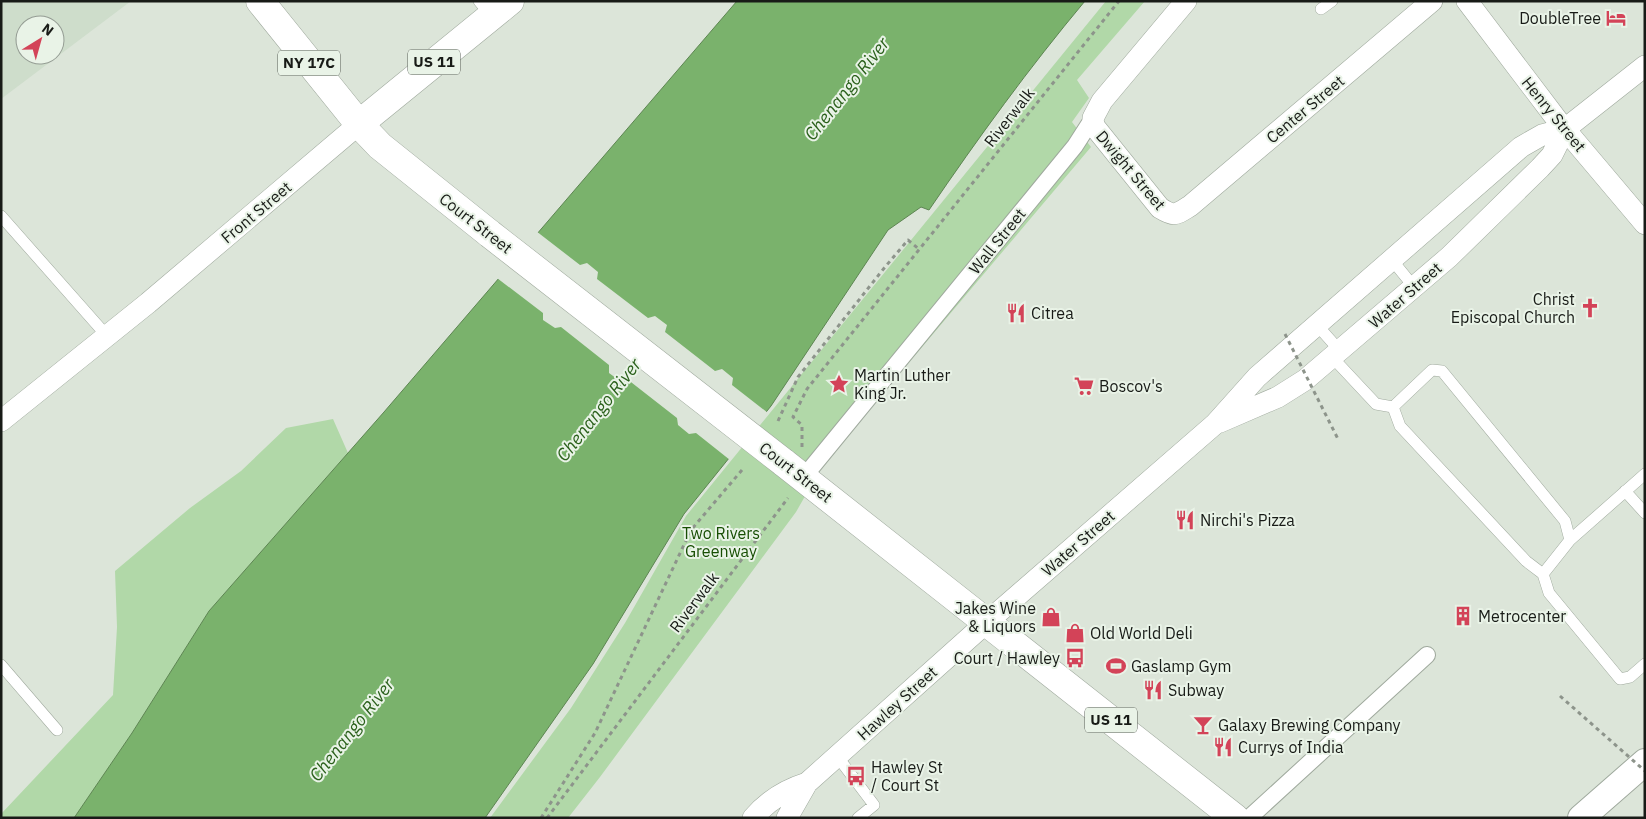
<svg xmlns="http://www.w3.org/2000/svg" width="1646" height="819" viewBox="0 0 1646 819" font-family="'IBM Plex Sans',sans-serif">
	<style>
		.built { fill: #ceddcb; fill-rule: evenodd }
		.green { fill: #b1d8a8 }
		.water { fill: #7ab26c; stroke: #5d8552 }
		.pier { fill: #dce5d9 }
		.lines { fill: none; stroke-linecap: round; stroke-linejoin: round }
		.service-casing { stroke: #9fa99d; stroke-width: 12 }
		.pedestrian-casing { stroke: #9fa99d; stroke-width: 18 }
		.minor-casing { stroke: #9fa99d; stroke-width: 22 }
		.tertiary-casing { stroke: #9fa99d; stroke-width: 28 }
		.primary-casing { stroke: #9fa99d; stroke-width: 29 }
		.path { stroke: #8d948b; stroke-width: 3; stroke-dasharray: 4 4; stroke-linecap: butt }
		.service { stroke: #fff; stroke-width: 11 }
		.pedestrian { stroke: #fff; stroke-width: 16 }
		.minor { stroke: #fff; stroke-width: 21 }
		.tertiary { stroke: #fff; stroke-width: 26 }
		.primary { stroke: #fff; stroke-width: 28 }
		.primary-bridge-casing { stroke: #9fa99d; stroke-width: 29; stroke-linecap: butt }
		.path-bridge { stroke: #8d948b; stroke-width: 3; stroke-dasharray: 4 4; stroke-linecap: butt }
		.primary-bridge { stroke: #fff; stroke-width: 28 }
		.labels { text-anchor: middle; stroke-width: 4; stroke-linejoin: round; paint-order: stroke }
		.shield { fill: #e9f3e7; stroke: #575c55; stroke-width: 1 }
		.shield-label { font-size: 15px; font-weight: bold; fill: #181b17 }
		.poi-label { font-size: 16px; fill: #181b17; stroke: #e9f3e7; text-anchor: start }
		.street-label { font-size: 16px; fill: #181b17; stroke: #e9f3e7 }
		.park-label { font-size: 16px; fill: #174e03; stroke: #e9f3e7 }
		.water-label { font-size: 18px; font-style: italic; fill: #2b611c; stroke: #e9f3e7 }
	</style>
	<rect width="100%" height="100%" fill="#dce5d9"/>
	<path class="built" d="M1,1H131L1,99ZM25,25H55V55H25Z"/>
	<path class="green" d="M1106,1H1145L1077,80L1089,98L1072,122L1091,147L824,463L796,512L600,777L568,818H490L571,708L625,623L686,516Z
		M333,419L348,453L209,611L132,733L74,818H1V814L113,695L117,627L115,571L190,508L241,471L286,428Z"/>
	<path class="water" d="M737,1H1085C1029,68 978,138 929,210L921,207L888,230L771,406L684,514L593,664L485,818H74L132,733L209,611L384,412Z"/>
	<path class="pier" d="M536,231L580,265L587,263L598,272L597,279L648,318L655,316L667,325L665,332L715,371L722,369L733,378L732,385L768,413L730,460L696,433L689,434L678,425L677,418L627,379L620,381L609,373V365L561,327L555,328L543,320V313L497,278Z"/>
	<g class="lines">
		<defs>
			<path id="service" d="M479,1L491,16
				M1321,9L1332,1
				M1,216L107,336
				M1392,260L1414,287
				M1317,325L1340,351
				M1332,357L1376,404L1393,407
				M1645,474L1570,540L1543,574L1549,593L1620,679L1630,677L1645,664
				M1625,491L1645,513
				M1543,574L1526,561L1400,426L1393,407L1432,370L1442,371L1565,521L1570,540
				M1,665L57,730
				M837,756L874,805L858,818"/>
			<path id="pedestrian" d="M803,478L1075,146L1093,118
				M1249,818L1427,655"/>
			<path id="minor" d="M1186,1L1102,101L1093,118L1094,126L1160,208C1175,217 1175,215 1190,206L1432,1
				M1467,1L1558,121L1645,224
				M1,421L148,303L359,124
				M1220,422L1278,397L1305,380L1449,257L1540,168L1552,155L1565,129
				M753,818C768,800 785,790 807,783
				M787,818L807,783L987,622L1215,424L1257,377L1521,147L1542,135L1565,129L1645,66"/>
			<path id="tertiary" d="M1581,818L1645,762"/>
			<path id="primary" d="M260,1L359,124L380,146L490,234
				M359,124L510,1
				M783,462L1235,818"/>
		</defs>
		<use href="#service" class="service-casing"/>
		<use href="#pedestrian" class="pedestrian-casing"/>
		<use href="#minor" class="minor-casing"/>
		<use href="#tertiary" class="tertiary-casing"/>
		<use href="#primary" class="primary-casing"/>
		<path class="path" d="M778,421L798,377L885,267L908,240L920,250
			M802,447V425L793,417L807,389L1119,1
			M541,818L595,733L691,530L742,470
			M547,818L788,498"/>
		<use href="#service" class="service"/>
		<use href="#pedestrian" class="pedestrian"/>
		<use href="#minor" class="minor"/>
		<use href="#tertiary" class="tertiary"/>
		<use href="#primary" class="primary"/>
		<defs>
			<path id="primary-bridge" d="M490,234L783,462"/>
		</defs>
		<use href="#primary-bridge" class="primary-bridge-casing"/>
		<path class="path-bridge" d="M1285,334L1338,439
			M1560,696L1645,771"/>
		<use href="#primary-bridge" class="primary-bridge"/>
	</g>
	<defs>
		<symbol id="hotel-bare" viewBox="-9 -9 18 18"><path d="M-6-4.5h1.5V1H6V5H4.5V3h-9V5H-6ZM-4 0a1.8 1.8 0 1 1 3.6 0ZM.5 0V-2.5h3Q6-2.5 6 0Z" fill="#d34358" stroke="#e9f3e7" stroke-width="2.5" paint-order="stroke"/></symbol>
		<symbol id="church-bare" viewBox="-9 -9 18 18"><path d="M-1.2-6h2.4v3.5h3.3v2.4h-3.3V6h-2.4V-.1h-3.3v-2.4h3.3Z" fill="#d34358" stroke="#e9f3e7" stroke-width="2.5" paint-order="stroke"/></symbol>
		<symbol id="restaurant-bare" viewBox="-9 -9 18 18"><path d="M-5-6h1v4h1v-4h1v4h1v-4h1v5L-1.5 .5V6h-2V.5L-5-1ZM5-6V6H3V1.5H1.5Q1.5-4 5-6Z" fill="#d34358" stroke="#e9f3e7" stroke-width="2.5" paint-order="stroke"/></symbol>
		<symbol id="sight-bare" viewBox="-9 -9 18 18"><path d="M0-6L1.8-2.2L6-1.7L2.9 1.2L3.7 5.4L0 3.3L-3.7 5.4L-2.9 1.2L-6-1.7L-1.8-2.2Z" fill="#d34358" stroke="#e9f3e7" stroke-width="2.5" paint-order="stroke"/></symbol>
		<symbol id="supermarket-bare" viewBox="-9 -9 18 18"><path d="M-6-5.5h2.5l.6 2H6L4.5 2H-2.5L-4.4-4H-6ZM-1.5 3.2a1.3 1.3 0 1 0 .1 0ZM3 3.2a1.3 1.3 0 1 0 .1 0Z" fill="#d34358" stroke="#e9f3e7" stroke-width="2.5" paint-order="stroke"/></symbol>
		<symbol id="building-bare" viewBox="-9 -9 18 18"><path d="M-4-6H4V6H1V3H-1V6H-4ZM-2.5-4.3h1.7v1.8h-1.7ZM.8-4.3h1.7v1.8H.8ZM-2.5-1h1.7V.8h-1.7ZM.8-1h1.7V.8H.8Z" fill="#d34358" stroke="#e9f3e7" stroke-width="2.5" paint-order="stroke"/></symbol>
		<symbol id="shop-bare" viewBox="-9 -9 18 18"><path d="M-5-2.5h2.3a2.7 3.5 0 0 1 5.4 0H5L5.5 6h-11ZM-1.5-2.5h3a1.5 2.3 0 0 0-3 0Z" fill="#d34358" stroke="#e9f3e7" stroke-width="2.5" paint-order="stroke"/></symbol>
		<symbol id="bus-bare" viewBox="-9 -9 18 18"><path d="M-5-6H5V4H4V6H2V4H-2V6H-4V4H-5ZM-3.5-4V0h7V-4ZM-3.5 1.2v1.5H-2V1.2ZM2 1.2v1.5H3.5V1.2Z" fill="#d34358" stroke="#e9f3e7" stroke-width="2.5" paint-order="stroke"/></symbol>
		<symbol id="stadium-bare" viewBox="-9 -9 18 18"><path d="M0-5a6.5 5 0 1 0 0 10a6.5 5 0 1 0 0-10ZM-3.5-1.8h7v3.6h-7Z" fill="#d34358" stroke="#e9f3e7" stroke-width="2.5" paint-order="stroke"/></symbol>
		<symbol id="bar-bare" viewBox="-9 -9 18 18"><path d="M-6-5H6L.8 .8V4.5H3.5V6h-7V4.5H-.8V.8Z" fill="#d34358" stroke="#e9f3e7" stroke-width="2.5" paint-order="stroke"/></symbol>
	</defs>
	<g fill-rule="evenodd">
		<use href="#hotel-bare" x="1602" y="4" width="28" height="28"/>
		<use href="#church-bare" x="1576" y="294" width="28" height="28"/>
		<use href="#restaurant-bare" x="1002" y="299" width="28" height="28"/>
		<use href="#sight-bare" x="825" y="370" width="28" height="28"/>
		<use href="#supermarket-bare" x="1070" y="372" width="28" height="28"/>
		<use href="#restaurant-bare" x="1171" y="506" width="28" height="28"/>
		<use href="#building-bare" x="1449" y="602" width="28" height="28"/>
		<use href="#shop-bare" x="1037" y="603" width="28" height="28"/>
		<use href="#shop-bare" x="1061" y="619" width="28" height="28"/>
		<use href="#bus-bare" x="1061" y="644" width="28" height="28"/>
		<use href="#stadium-bare" x="1102" y="652" width="28" height="28"/>
		<use href="#restaurant-bare" x="1139" y="676" width="28" height="28"/>
		<use href="#bar-bare" x="1189" y="711" width="28" height="28"/>
		<use href="#restaurant-bare" x="1209" y="733" width="28" height="28"/>
		<use href="#bus-bare" x="842" y="762" width="28" height="28"/>
	</g>
	<g class="labels">
		<g class="shield">
			<rect x="408" y="49.5" width="52" height="25" rx="4"/>
			<rect x="278" y="50.5" width="62" height="25" rx="4"/>
			<rect x="1085" y="707.5" width="52" height="25" rx="4"/>
		</g>
		<g class="shield-label">
			<text x="434" y="67">US 11</text>
			<text x="309" y="68">NY 17C</text>
			<text x="1111" y="725">US 11</text>
		</g>
		<g class="poi-label">
			<text x="1601" y="24" text-anchor="end">DoubleTree</text>
			<text x="1575" y="305" text-anchor="end">Christ<tspan x="1575" dy="18">Episcopal Church</tspan></text>
			<text x="1031" y="319">Citrea</text>
			<text x="854" y="381">Martin Luther<tspan x="854" dy="18">King Jr.</tspan></text>
			<text x="1099" y="392">Boscov's</text>
			<text x="1200" y="526">Nirchi's Pizza</text>
			<text x="1036" y="614" text-anchor="end">Jakes Wine<tspan x="1036" dy="18">&amp; Liquors</tspan></text>
			<text x="1478" y="622">Metrocenter</text>
			<text x="1090" y="639">Old World Deli</text>
			<text x="1060" y="664" text-anchor="end">Court / Hawley</text>
			<text x="1131" y="672">Gaslamp Gym</text>
			<text x="1168" y="696">Subway</text>
			<text x="1218" y="731">Galaxy Brewing Company</text>
			<text x="1238" y="753">Currys of India</text>
			<text x="871" y="773">Hawley St<tspan x="871" dy="18">/ Court St</tspan></text>
		</g>
		<g class="street-label">
			<text transform="translate(1305 109) rotate(-40)" y="6">Center Street</text>
			<text transform="translate(1554 114) rotate(51)" y="6">Henry Street</text>
			<text transform="translate(1009 117) rotate(-52)" y="6">Riverwalk</text>
			<text transform="translate(1131 170) rotate(50)" y="6">Dwight Street</text>
			<text transform="translate(256 212) rotate(-40)" y="6">Front Street</text>
			<text transform="translate(476 223) rotate(38)" y="6">Court Street</text>
			<text transform="translate(997 241) rotate(-51)" y="6">Wall Street</text>
			<text transform="translate(1405 295) rotate(-41)" y="6">Water Street</text>
			<text transform="translate(796 472) rotate(38)" y="6">Court Street</text>
			<text transform="translate(1078 543) rotate(-41)" y="6">Water Street</text>
			<text transform="translate(694 602) rotate(-53)" y="6">Riverwalk</text>
			<text transform="translate(897 703) rotate(-42)" y="6">Hawley Street</text>
		</g>
		<g class="park-label">
			<text x="721" y="539">Two Rivers<tspan x="721" dy="18">Greenway</tspan></text>
		</g>
		<g class="water-label">
			<text transform="translate(847 89) rotate(-52)" y="6">Chenango River</text>
			<text transform="translate(599 410) rotate(-52)" y="6">Chenango River</text>
			<text transform="translate(352 730) rotate(-52)" y="6">Chenango River</text>
		</g>
	</g>
	<rect width="1646" height="819" fill="none" stroke="#181b17" stroke-width="5"/>
	<g transform="translate(40 40) rotate(37)"><circle r="24" fill="#e9f3e7" stroke="#959d94"/>
	<path d="M0-4L9 19L0 12L-9 19Z" fill="#d34358"/>
	<text y="-8" font-size="14" font-weight="bold" text-anchor="middle" fill="#181b17">N</text>
	</g>
</svg>
